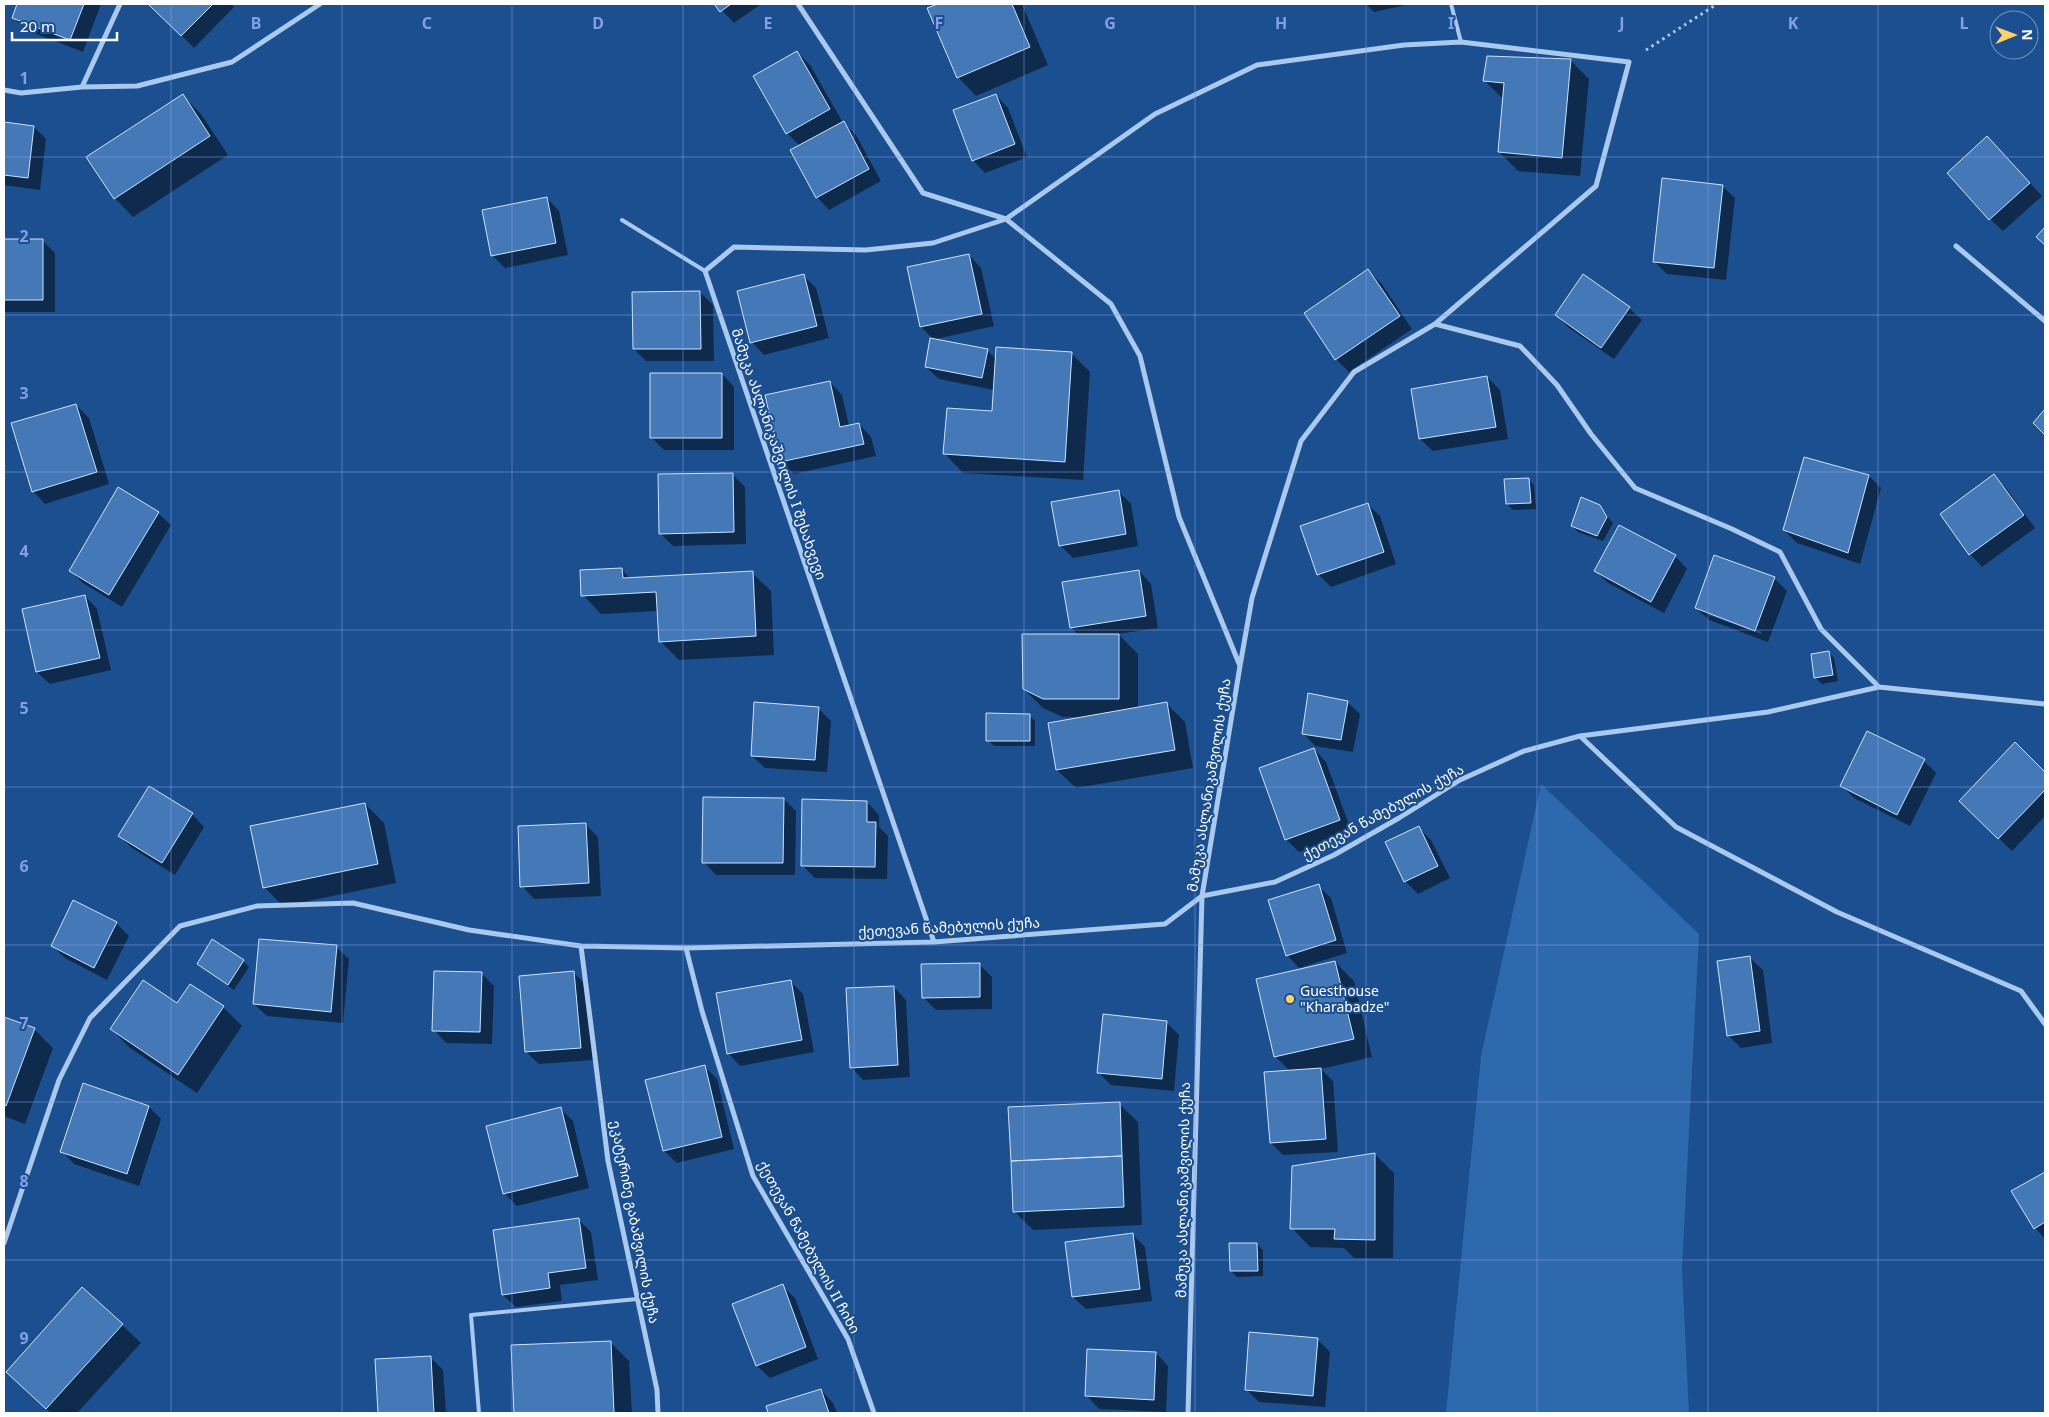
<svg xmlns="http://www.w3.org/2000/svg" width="2049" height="1417" viewBox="0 0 2049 1417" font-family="'Noto Sans','Noto Sans Georgian',sans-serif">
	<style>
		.green { fill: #2e69ad }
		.shadow { fill: #0007; fill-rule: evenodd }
		.building { fill: #4478b7; stroke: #cfe3fa }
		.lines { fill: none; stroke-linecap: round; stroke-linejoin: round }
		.path { stroke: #a9c9ee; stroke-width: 3; stroke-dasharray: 2.5 4; stroke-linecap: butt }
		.lane { stroke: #a9c9ee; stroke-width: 4 }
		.street { stroke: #a9c9ee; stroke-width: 5 }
		.grid { fill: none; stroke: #839eea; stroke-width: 1; stroke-opacity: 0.55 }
		.poi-dot { fill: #ffd166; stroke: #1b4f8f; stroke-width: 2 }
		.labels { text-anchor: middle; stroke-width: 4; stroke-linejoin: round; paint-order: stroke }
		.street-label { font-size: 14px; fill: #fff; stroke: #1b4f8f }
		.poi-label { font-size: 14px; fill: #fff; stroke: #1b4f8f; text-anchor: start }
		.grid-label { font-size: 16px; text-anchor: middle; font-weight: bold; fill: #839eea; stroke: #1b4f8f; stroke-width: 4; stroke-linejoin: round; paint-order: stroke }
	</style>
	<rect width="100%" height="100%" fill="#1b4f8f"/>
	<path class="green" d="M1541,784L1699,934L1682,1270L1689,1413H1446L1481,1056Z"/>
	<path class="shadow" d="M19,4H101L83,52L26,30L13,18Z
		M150,4H231L234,7L194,48Z
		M716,4H761L734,23Z
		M942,4H1022L1048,65L976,96L958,77L929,9Z
		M1366,4H1410L1374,12Z
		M797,52L810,65L843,123L856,135L881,181L829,210L817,197L800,146L787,133Z
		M1570,60L1589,79L1580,176L1518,171L1499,152L1503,99L1484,80Z
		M182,95L201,114L228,155L133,217L115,198Z
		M996,95L1008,108L1027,157L985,173L973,160Z
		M4,123L34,127L46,139L40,190L4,185Z
		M2000,150L2042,196L2003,231L1990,219Z
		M1722,186L1735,198L1726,280L1667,274L1654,261Z
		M547,198L559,211L568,255L505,268L493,256Z
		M4,240H42L55,253V312H4Z
		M969,255L981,268L994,326L932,340L987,350L996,359L1071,353L1090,372L1083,480L963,473L945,454L993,412L994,390L939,379L926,367L932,338L921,327Z
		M1368,271L1381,283L1412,329L1349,372L1336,359L1306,314Z
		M803,275L816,288L829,338L764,355L752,342Z
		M700,292L713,305L714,361H646L634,349Z
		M1629,308L1642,320L1614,359L1569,328L1556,315Z
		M722,374L734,387V450H664L651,437Z
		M1487,377L1500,390L1508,439L1433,451L1420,439Z
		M830,382L842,395L849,426L859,424L871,437L876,456L794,474L781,461Z
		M76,405L89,418L109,484L45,504L33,491Z
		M732,474L745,487L746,544L673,546L660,533Z
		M1869,476L1881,488L1860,564L1797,543L1784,530Z
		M1994,476L2006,488L2035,528L1982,567L1970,554Z
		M1528,479L1534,485L1536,509L1513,510L1507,504Z
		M1118,491L1131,504L1138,546L1073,558L1060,545Z
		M1367,504L1380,516L1396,564L1331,587L1318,574Z
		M1599,506L1613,523L1603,541L1578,532L1572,526Z
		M158,513L171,525L122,607L83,583L70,571Z
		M1675,556L1687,569L1664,613L1608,583L1596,571Z
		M621,569L631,579L752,573L771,591L774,655L679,660L660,641L658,611L601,614L583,595Z
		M1139,571L1151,584L1158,628L1118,634L1138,654V708L1166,703L1185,722L1193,768L1076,788L1057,770L1080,717H1063L1043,708L1024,689L1079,636L1071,627Z
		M1774,578L1787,591L1768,642L1709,620L1696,608ZM1709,612L1762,632L1761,634L1709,615Z
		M85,596L97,609L111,670L50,684L37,672Z
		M1828,652L1834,658L1838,681L1822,684L1816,678Z
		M1347,702L1360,714L1353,752L1315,746L1303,733Z
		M818,708L831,721L827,772L765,768L752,756Z
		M1029,715L1035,721V746H994L988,740Z
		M2015,744L2045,773V816L2012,851L1960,801Z
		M1314,749L1326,762L1352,833L1299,852L1286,839Z
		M1924,761L1936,773L1910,826L1854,798L1841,785Z
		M784,799L796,811L795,875H716L704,862Z
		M867,802L879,815V827L888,836L887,879L815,878L802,865Z
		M365,804L384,823L396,883L283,906L264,887Z
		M192,814L204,827L175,875L132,848L119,836Z
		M585,824L598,837L601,896L534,899L522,886Z
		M1419,828L1431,840L1450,878L1418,894L1405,881Z
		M1318,886L1331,898L1347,953L1299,968L1287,955Z
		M116,923L129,936L107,980L65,958L52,946Z
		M336,947L349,959L343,1023L267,1016L254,1004Z
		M1750,958L1763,970L1772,1043L1741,1048L1728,1035Z
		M243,961L249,967L234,990L198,964Z
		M1335,962L1354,981L1372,1057L1321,1069L1333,1081L1338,1152L1283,1155L1271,1143L1290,1071L1276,1057L1258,980Z
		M979,964L992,977V1009L936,1010L923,997Z
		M573,972L586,985L593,1060L539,1064L526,1052Z
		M482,974L494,986L492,1044L446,1043L434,1030Z
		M790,981L803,994L814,1052L740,1066L728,1053Z
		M894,987L906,1000L910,1077L863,1080L851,1067Z
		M177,1005L223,1007L242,1026L197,1093L130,1048L111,1029Z
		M4,1018L34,1029L53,1048L25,1124L4,1116Z
		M1166,1022L1179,1035L1174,1091L1111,1085L1099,1073Z
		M704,1066L717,1079L734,1149L677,1163L664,1151L646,1081Z
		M1119,1104L1138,1122L1142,1225L1033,1230L1014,1211Z
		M149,1107L161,1119L139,1186L74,1164L62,1151Z
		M561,1109L573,1121L589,1188L517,1206L504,1193Z
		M1375,1154L1394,1173L1393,1258H1354L1344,1248L1310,1247L1292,1228Z
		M2045,1173V1239L2035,1228L2013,1192Z
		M578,1219L591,1232L598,1280L560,1285L562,1301L516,1307L503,1295Z
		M1133,1235L1145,1247L1152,1301L1086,1309L1073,1297Z
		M1257,1244L1263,1250V1276L1237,1277L1231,1271Z
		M782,1286L795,1298L818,1359L770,1378L757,1366Z
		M122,1325L141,1343L77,1413H51L26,1391Z
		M1317,1339L1330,1352L1325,1407L1259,1402L1246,1389Z
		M610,1342L629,1361L632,1413H515L512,1346Z
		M1156,1353L1168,1366L1166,1412L1099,1409L1087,1396Z
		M430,1357L443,1370L446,1413H379L376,1361Z
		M821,1390L833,1403L837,1413H769L767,1407Z"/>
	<path class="building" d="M17,4H84L70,40L12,18Z
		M148,4H213L181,36Z
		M714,4H731L720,12Z
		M938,4H1012L1030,47L957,78L927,8Z
		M797,51L830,109L786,134L753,76Z
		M1487,56L1571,59L1562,158L1498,152L1504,83L1483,81Z
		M183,94L210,136L114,199L86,157Z
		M996,94L1015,144L972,161L953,110Z
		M844,121L869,169L816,198L790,150Z
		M4,122L34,126L28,178L4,175Z
		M1987,136L2030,183L1989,220L1947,173Z
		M1662,178L1723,185L1714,268L1653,262Z
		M547,197L556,243L491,256L482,210Z
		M2045,227V245L2036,237Z
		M4,239H43V300H4Z
		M969,254L982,314L920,327L907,267Z
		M1368,269L1400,316L1335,360L1304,313Z
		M804,274L817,326L750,343L737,291Z
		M1583,274L1630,307L1601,348L1555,315Z
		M700,291L701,349H633L632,292Z
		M930,338L988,349L982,378L925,367Z
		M996,347L1072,352L1065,462L943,454L947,408L992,411Z
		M650,373H722V438H650Z
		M1487,376L1496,427L1419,439L1411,389Z
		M830,381L840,427L859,423L864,444L780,462L765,395Z
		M76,404L97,472L32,492L11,423Z
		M2045,409V435L2033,423Z
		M1804,457L1869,475L1848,553L1783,530Z
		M733,473L734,532L659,534L658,474Z
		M1994,474L2024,515L1969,555L1940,514Z
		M1529,478L1531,503L1506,504L1504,479Z
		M118,487L159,512L109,595L69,571Z
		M1119,490L1126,534L1059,546L1051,502Z
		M1581,497L1600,505L1607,517L1597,536L1571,526Z
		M1368,503L1384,552L1317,575L1300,526Z
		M1619,525L1676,555L1651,602L1594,571Z
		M1714,555L1775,577L1755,631L1695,608Z
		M622,568L623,578L753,571L756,636L659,642L656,592L581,596L580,570Z
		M1139,570L1146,616L1070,628L1062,582Z
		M85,595L100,658L36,672L22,609Z
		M1022,634H1119V699H1043L1023,689Z
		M1829,651L1833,675L1814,678L1811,654Z
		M1308,693L1348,701L1341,740L1302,734Z
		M754,702L819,707L815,760L751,756Z
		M1167,702L1175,750L1056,770L1048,723Z
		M986,713L1030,714V741H986Z
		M1867,731L1925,759L1897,815L1840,786Z
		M2015,742L2045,772V790L1998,839L1959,801Z
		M1314,748L1340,820L1285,840L1259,768Z
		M149,786L193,813L162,863L118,836Z
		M703,797L784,798L783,863H702Z
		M802,799L867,801V822H876L875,867L801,866Z
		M365,803L378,864L263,888L250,826Z
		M586,823L589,883L520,887L518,826Z
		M1419,826L1438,866L1404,882L1385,842Z
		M1319,884L1336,940L1286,956L1268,900Z
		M73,900L117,922L94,968L51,946Z
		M212,939L244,960L228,985L197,964Z
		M259,939L337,945L331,1012L253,1004Z
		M1750,956L1760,1031L1727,1036L1717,961Z
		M1335,961L1354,1039L1274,1057L1256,979Z
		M980,963V997L922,998L921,964Z
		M434,971L482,972L480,1032L432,1031Z
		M574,971L581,1048L525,1052L519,976Z
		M143,980L177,1003L190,984L224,1006L178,1075L110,1029Z
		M791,980L802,1040L727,1054L716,993Z
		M894,986L898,1065L850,1068L846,988Z
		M1103,1014L1167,1021L1162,1079L1097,1073Z
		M4,1017L35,1028L6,1106L4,1105Z
		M705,1065L722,1137L663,1151L645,1080Z
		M1321,1068L1326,1139L1270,1143L1264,1072Z
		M83,1083L149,1106L127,1174L60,1152Z
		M1120,1102L1122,1156L1011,1161L1008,1107Z
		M561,1107L578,1176L503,1194L486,1126Z
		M1375,1153V1240L1334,1239L1335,1229H1290L1292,1166Z
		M1122,1156L1124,1207L1013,1212L1011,1161Z
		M2045,1172V1222L2034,1229L2011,1191Z
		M579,1218L586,1268L548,1273L550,1288L502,1295L493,1230Z
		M1133,1233L1140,1289L1072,1297L1065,1242Z
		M1229,1243H1257L1258,1271H1230Z
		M783,1284L806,1347L756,1366L732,1304Z
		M82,1287L123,1324L46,1409L6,1372Z
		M1249,1332L1318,1338L1313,1396L1245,1390Z
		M611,1341L614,1413H514L511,1345Z
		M1087,1349L1156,1352L1154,1400L1085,1396Z
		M431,1356L434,1413H378L375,1359Z
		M821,1389L829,1413H768L766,1406Z"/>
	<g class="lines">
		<path class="path" d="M1646,50L1717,4"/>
		<path class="lane" d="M1451,4L1461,42
			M622,220L705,271
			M479,1413L471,1315L637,1299"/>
		<path class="street" d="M798,4L923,193L1006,219L1111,304L1140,356L1179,517L1240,666L1202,896L1188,1413
			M82,87L137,86L232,62L320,4
			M4,90L21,93L82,87L120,4
			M1956,246L2045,321
			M1435,324L1520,346L1557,385L1591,434L1635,488L1732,529L1780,552L1821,629L1879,687
			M1580,736L1676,827L1837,912L2021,991L2045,1024
			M934,942L705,271L734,247L866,250L933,243L1006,219L1155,114L1257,65L1404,45L1461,42L1629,62L1596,186L1435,324L1354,372L1301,441L1252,598L1240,666
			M581,946L608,1161L657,1390L658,1413
			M686,948L702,1011L753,1176L848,1339L874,1413
			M4,1243L59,1080L90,1018L180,926L257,906L353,903L469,930L581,946L686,948L934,942L1165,924L1202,896L1275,882L1334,855L1399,818L1460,780L1524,751L1580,736L1768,712L1879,687L2045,704"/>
	</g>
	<path class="grid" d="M171,4V1413M342,4V1413M512,4V1413M683,4V1413M854,4V1413M1024,4V1413M1195,4V1413M1366,4V1413M1537,4V1413M1708,4V1413M1878,4V1413M4,157H2045M4,315H2045M4,472H2045M4,630H2045M4,787H2045M4,945H2045M4,1102H2045M4,1260H2045"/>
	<circle class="poi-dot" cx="1290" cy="999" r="5"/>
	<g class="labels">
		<g class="street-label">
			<text transform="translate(779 454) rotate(71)" y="5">მამუკა ასლანიკაშვილის I შესახვევი</text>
			<text transform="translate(1209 785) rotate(-81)" y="5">მამუკა ასლანიკაშვილის ქუჩა</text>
			<text transform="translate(1383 812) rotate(-29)" y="5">ქეთევან წამებულის ქუჩა</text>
			<text transform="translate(949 927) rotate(-3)" y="5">ქეთევან წამებულის ქუჩა</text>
			<text transform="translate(1183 1190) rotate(-89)" y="5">მამუკა ასლანიკაშვილის ქუჩა</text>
			<text transform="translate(635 1222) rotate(79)" y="5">ეკატერინე გაბაშვილის ქუჩა</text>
			<text transform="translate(809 1247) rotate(61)" y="5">ქეთევან წამებულის II ჩიხი</text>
		</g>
		<g class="poi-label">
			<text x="1300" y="996">Guesthouse<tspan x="1300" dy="16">"Kharabadze"</tspan></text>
		</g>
	</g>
	<g class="grid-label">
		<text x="256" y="29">B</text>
		<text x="427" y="29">C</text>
		<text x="598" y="29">D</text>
		<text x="768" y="29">E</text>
		<text x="939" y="29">F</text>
		<text x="1110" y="29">G</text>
		<text x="1281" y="29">H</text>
		<text x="1451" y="29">I</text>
		<text x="1622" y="29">J</text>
		<text x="1793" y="29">K</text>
		<text x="1964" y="29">L</text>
		<text x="24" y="84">1</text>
		<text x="24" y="242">2</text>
		<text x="24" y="399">3</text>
		<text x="24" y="557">4</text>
		<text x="24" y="714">5</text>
		<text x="24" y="872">6</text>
		<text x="24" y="1029">7</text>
		<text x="24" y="1187">8</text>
		<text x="24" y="1344">9</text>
	</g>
	<rect width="2049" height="1417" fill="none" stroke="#ffffff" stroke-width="10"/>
	<g transform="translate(2014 35) rotate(89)"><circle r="24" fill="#1b4f8f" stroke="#7695bc"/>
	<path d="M0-4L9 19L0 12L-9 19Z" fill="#ffd166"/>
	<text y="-8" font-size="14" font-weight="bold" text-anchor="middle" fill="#ffffff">N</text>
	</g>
	<path d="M12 32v8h105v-8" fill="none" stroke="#ffffff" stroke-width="2.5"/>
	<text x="20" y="32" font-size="15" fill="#ffffff" stroke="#1b4f8f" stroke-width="4" paint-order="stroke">20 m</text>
</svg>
